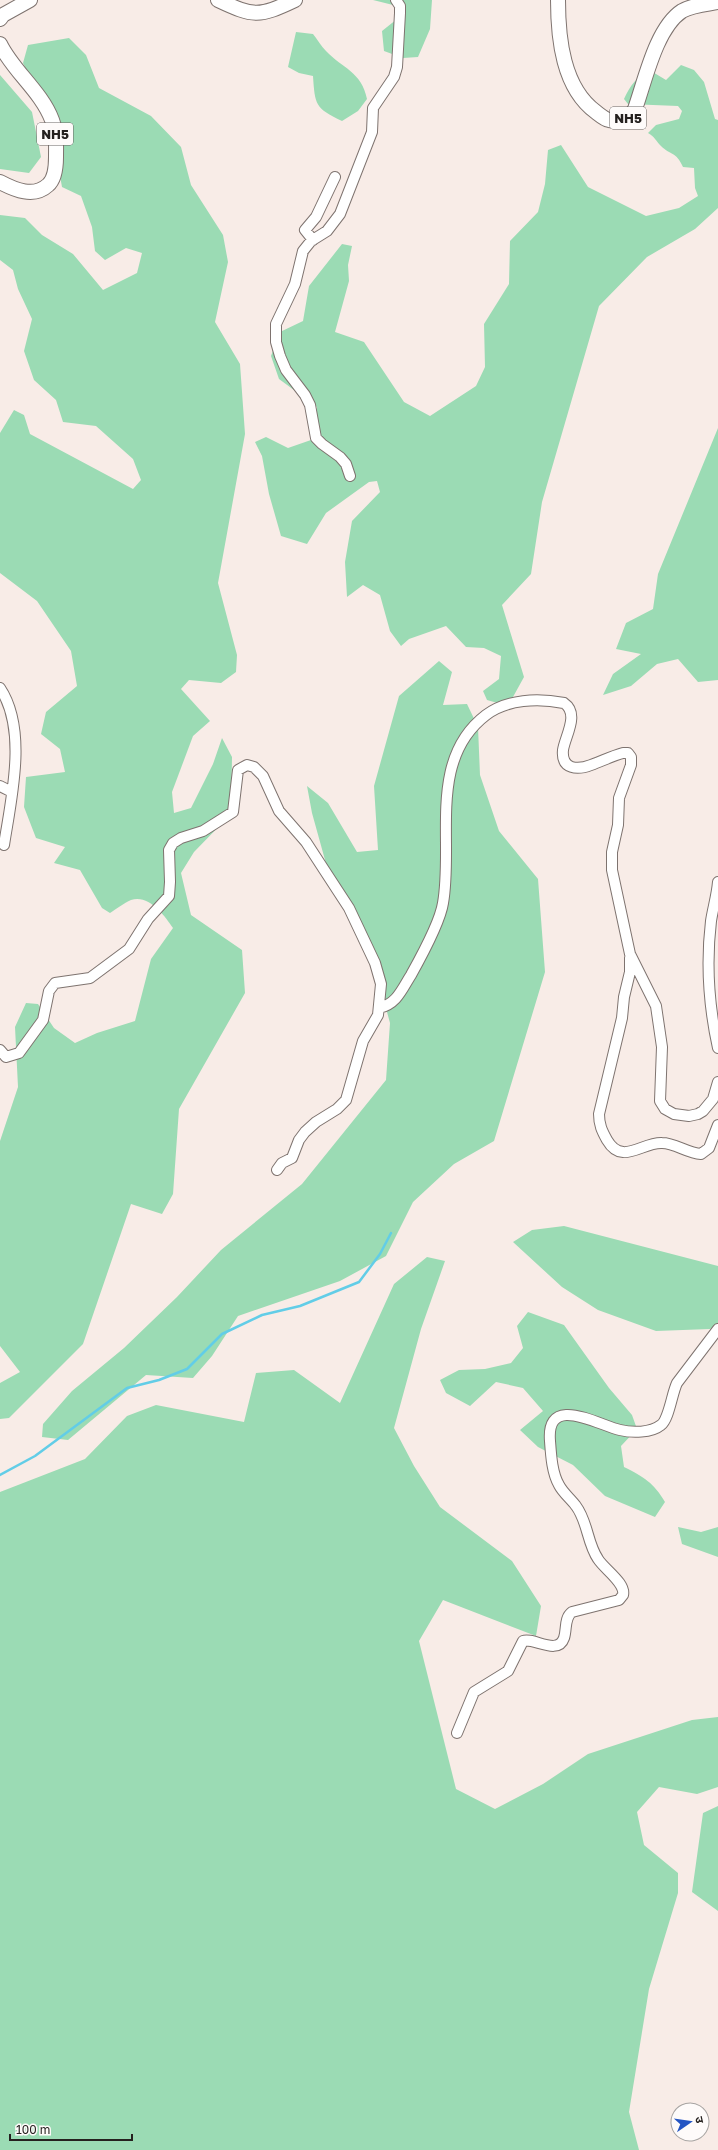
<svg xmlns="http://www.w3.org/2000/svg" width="718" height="2150" viewBox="0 0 718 2150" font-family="'Golos Text','Noto Sans Devanagari',sans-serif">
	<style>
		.green { fill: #9bdbb4 }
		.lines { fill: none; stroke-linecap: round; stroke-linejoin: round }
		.stream { stroke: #62cde7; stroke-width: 2.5 }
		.minor-casing { stroke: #7e736f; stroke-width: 12 }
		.highway-casing { stroke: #7e736f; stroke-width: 16 }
		.minor { stroke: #fff; stroke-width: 10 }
		.highway { stroke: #fff; stroke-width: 14 }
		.labels { text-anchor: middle; stroke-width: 4; stroke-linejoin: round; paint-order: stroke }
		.shield { fill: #fefbfa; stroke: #666261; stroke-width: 1 }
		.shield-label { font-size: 13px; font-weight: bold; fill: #25211f }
	</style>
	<rect width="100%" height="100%" fill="#f8ece7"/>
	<path class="green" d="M373,0H432L430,29L418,57L403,58L384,51L382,31L397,19V6Z
		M296,32L313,34C317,39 321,46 326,51C342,68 362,72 367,99L358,111L342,121C315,108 315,105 313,76L299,73L288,67Z
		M69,38L86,55L99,88L151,116L181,147L191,185L223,235L228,262L215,322L240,364L245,434L218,583L237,655L236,672L221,683L189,680L181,689L210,721L193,736L172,792L174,813L191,808L213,764L222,738L232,757L231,814L194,852L181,873L191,915L242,950L245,993L179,1109L173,1194L162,1214L131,1204L83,1344L9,1418L0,1419V1383L20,1372L0,1346V1141L18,1087L15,1027L26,1003L38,1004L54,1028L75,1043L97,1033L135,1021L151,959L173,928C165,916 149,894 131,900C124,903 116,909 110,913L102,908L80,870L54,863L65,847L36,838L24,807L26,777L65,772L60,749L41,734L46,712L77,686L71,651L37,601L0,573V433L14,410L24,415L30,434L133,489L141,480L133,459L96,426L63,422L56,400L34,380L24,351L32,319L18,289L13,270L0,260V215L25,218L42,235L73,254L103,290L137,273L142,253L126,248L105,260L95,251L92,227L81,196L62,187L58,165L54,125L23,63L28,45Z
		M681,65L694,70L704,82L715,119L718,120V208L695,229L647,257L599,306L542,502L531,574L502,605L524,677L508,706L487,700L483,691L499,679L501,656L484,648L466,647L446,626L409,639L401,646L390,631L380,595L363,585L347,597L345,562L352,521L380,492L377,481L369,482L326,513L307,544L281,536L269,494L262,456L255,442L266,437L288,448L311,440L317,407L279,379L271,356L280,332L303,321L309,286L342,244L352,246L348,265L349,281L335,332L364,342L404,402L430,416L476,386L485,367L484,324L509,284L510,241L538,212L545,184L548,150L561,145L588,187L646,216L679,208L698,196L695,188L694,168L683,167C676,151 671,156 661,146C656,141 655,137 648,133L656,125L679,119L682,111L678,106L628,104L624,99C630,86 637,75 651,71L666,80Z
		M0,75L32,112L41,157L29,173L0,169Z
		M718,428V680L698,682L678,659L657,664L631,686L603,695L613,674L641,654L616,649L626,623L653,609L658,574Z
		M439,661L452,672L443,705L467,704L478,727L480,775L499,831L538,879L545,972L494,1141L454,1164L413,1202L386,1256L340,1281L238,1316L212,1356L193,1378L146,1375L68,1440L42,1437L43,1424L72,1391L124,1348L177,1297L221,1250L302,1184L386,1080L390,1023L374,964L330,878L312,813L307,786L328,803L357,852L378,850L374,786L399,696Z
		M564,1226L718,1266V1324L710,1329L656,1331L598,1310L562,1287L513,1242L532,1230Z
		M427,1257L445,1261L421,1329L394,1428L414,1466L440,1507L512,1561L541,1606L536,1636L443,1600L419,1641L456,1789L495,1809L543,1784L588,1754L692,1720L718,1717V1787L697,1794L659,1787L637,1812L644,1845L678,1873V1893L649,1989L629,2112L639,2150H0V1492L85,1459L127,1416L156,1405L244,1422L256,1373L294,1370L340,1403L394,1284Z
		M528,1312L564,1325L609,1388L632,1415L637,1429L621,1446L624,1467C644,1477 654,1483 665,1502L655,1517L605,1496L573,1465L538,1447L520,1430L543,1411L523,1388L496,1382L470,1406L446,1393L440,1380L459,1370L485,1369L511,1363L523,1348L517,1326Z
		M678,1527L701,1532L718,1527V1557L682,1544Z
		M718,1806V1911L692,1892L703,1813Z"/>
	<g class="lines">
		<path class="stream" d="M0,1475L35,1456L127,1388L159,1380L187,1369L222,1334L262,1315L300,1306L359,1282L380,1254L391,1233"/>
		<defs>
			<path id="minor" d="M313,240L305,230L316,217L335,177
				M350,476L346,464L340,457L322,444L316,438L310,405L305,395L286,370L280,356L276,342V324L295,284L303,251L311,241L327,231L340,214L372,132L373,108L394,77L397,67L400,13V6L396,0
				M0,688C28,730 11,799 4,845
				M0,786L12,792
				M718,882C717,895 713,908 711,921C706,963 709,1007 718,1048
				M630,958V972L624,997L622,1018L599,1114C599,1125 602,1131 607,1140C622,1166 642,1142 662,1143C675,1143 687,1153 701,1154L709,1148L718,1125
				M379,1008C397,1004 402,989 411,975C421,957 440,923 443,903C454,841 427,760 486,715C507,699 538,698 564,703C580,714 565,736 563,750C561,770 578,770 591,765C602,761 612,756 623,753H628L631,757V765L619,798L618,825L612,852V870L630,954L656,1006L662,1047L660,1101L665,1109L674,1114L689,1116L698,1114L703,1111L713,1099L718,1082
				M0,1050L6,1057L19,1053L43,1020L49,991L55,983L90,978L129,949L148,919L169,896L170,882L169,850L173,843L181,838L203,831L233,812L238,770L247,765L254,767L263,776L279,811L306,842L349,908L375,963L381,984L378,1015L363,1041L346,1100L337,1109L316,1122L305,1132L299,1140L292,1158L282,1163L277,1170
				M457,1733L474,1692L508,1671L523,1641C533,1637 558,1656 564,1638C567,1629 564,1618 572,1612L619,1600L623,1595C626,1583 604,1569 598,1559C587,1543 588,1522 576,1506C571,1499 563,1493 559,1485C552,1473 551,1455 550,1441C546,1393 598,1425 620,1430C632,1433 651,1433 661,1425C669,1419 672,1393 677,1383L718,1329"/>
			<path id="highway" d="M218,0C254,17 259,17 295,0
				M558,0C558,39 563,88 596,112C600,115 604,119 609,120C622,122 628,120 635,109C645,81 656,28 682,11C692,5 707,4 718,2
				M0,19L3,15L30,0
				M0,44C13,71 41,91 52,120C57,132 56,144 56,157C56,165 55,179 48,185C34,198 15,190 0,182"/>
		</defs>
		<use href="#minor" class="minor-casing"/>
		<use href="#highway" class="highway-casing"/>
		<use href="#minor" class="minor"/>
		<use href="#highway" class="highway"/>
	</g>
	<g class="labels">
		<g class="shield">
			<rect x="610" y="107" width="36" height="22" rx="3"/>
			<rect x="37" y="123" width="36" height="22" rx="3"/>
		</g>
		<g class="shield-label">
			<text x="628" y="123">NH5</text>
			<text x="55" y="139">NH5</text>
		</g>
	</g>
	<g transform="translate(690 2122) rotate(77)"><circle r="19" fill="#fefbfa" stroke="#a7a4a2"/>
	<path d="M0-3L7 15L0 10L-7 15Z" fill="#2455c3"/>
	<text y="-6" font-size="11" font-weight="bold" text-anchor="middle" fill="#25211f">उ</text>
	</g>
	<path d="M10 2134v6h122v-6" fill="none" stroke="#25211f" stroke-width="2"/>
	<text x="16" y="2134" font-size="12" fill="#25211f" stroke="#fefbfa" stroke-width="3" paint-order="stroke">100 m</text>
</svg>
